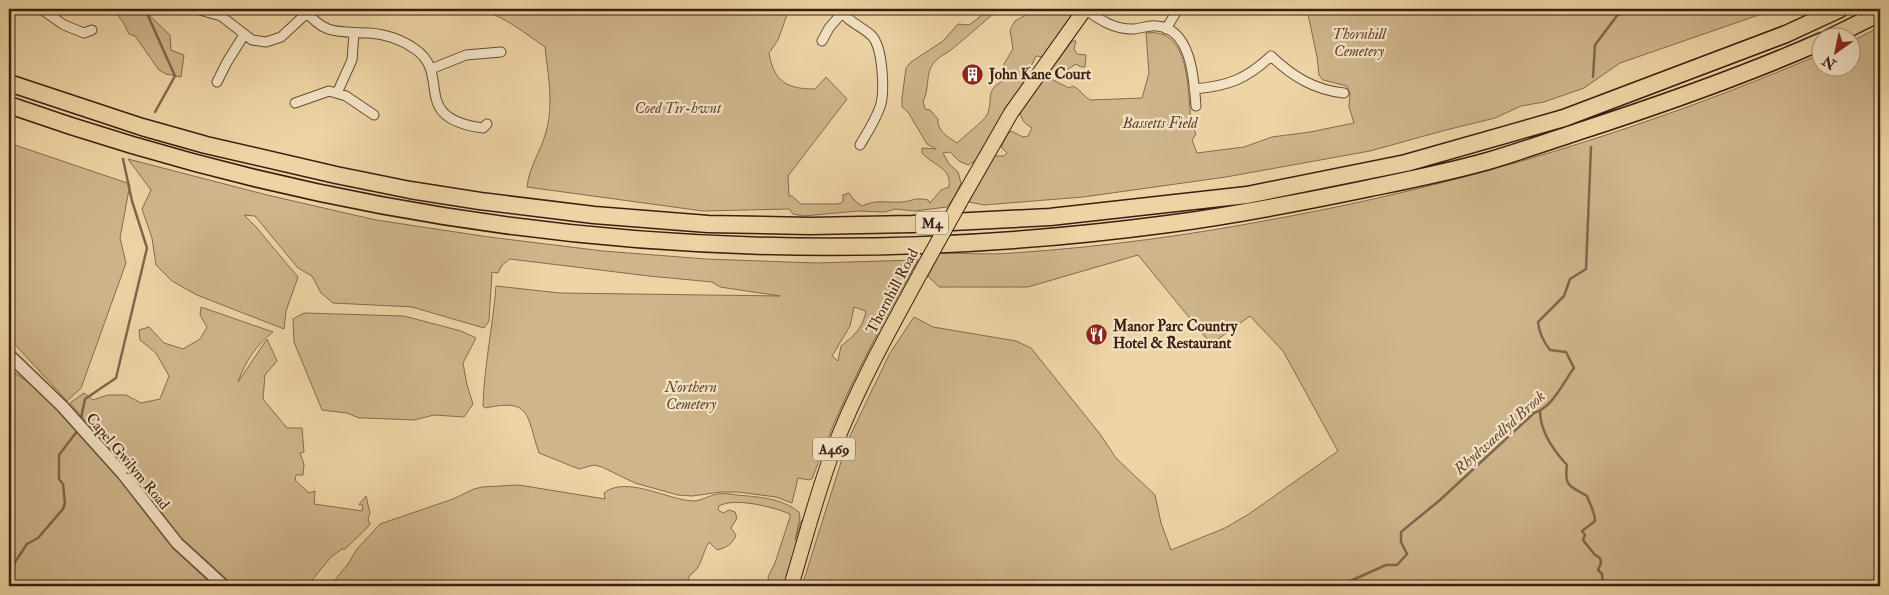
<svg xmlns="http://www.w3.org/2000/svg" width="1889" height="595" viewBox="0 0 1889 595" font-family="'IM FELL Double Pica',serif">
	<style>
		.green { fill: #cfb58b; stroke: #856a4e; fill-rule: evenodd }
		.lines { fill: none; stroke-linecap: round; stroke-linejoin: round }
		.stream { stroke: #81664c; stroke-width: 2.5 }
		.minor-casing { stroke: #684c36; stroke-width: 11 }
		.tertiary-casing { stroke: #684c36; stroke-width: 14 }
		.primary-casing { stroke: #3b1e12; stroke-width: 16 }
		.motorway-casing { stroke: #3b1e12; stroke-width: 19 }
		.minor { stroke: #f3e3c4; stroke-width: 9 }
		.tertiary { stroke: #f3e3c4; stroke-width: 11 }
		.primary { stroke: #edd4a4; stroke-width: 14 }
		.motorway { stroke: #edd4a4; stroke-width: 16 }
		.primary-bridge-casing { stroke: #3b1e12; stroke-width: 16; stroke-linecap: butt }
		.primary-bridge { stroke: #edd4a4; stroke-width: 14 }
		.labels { text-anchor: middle; stroke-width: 4.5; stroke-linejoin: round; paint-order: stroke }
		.shield { fill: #f3e3c4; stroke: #725947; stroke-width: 1 }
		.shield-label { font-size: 14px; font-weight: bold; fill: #3b1e12 }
		.park-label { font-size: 15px; font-style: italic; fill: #604430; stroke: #f3e3c4 }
		.poi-label { font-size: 15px; font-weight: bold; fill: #3b1e12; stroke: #f3e3c4; text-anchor: start }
		.street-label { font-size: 15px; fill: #3b1e12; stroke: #f3e3c4 }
		.water-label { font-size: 16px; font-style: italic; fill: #644834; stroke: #f3e3c4 }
	</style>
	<rect width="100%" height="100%" fill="#edd4a4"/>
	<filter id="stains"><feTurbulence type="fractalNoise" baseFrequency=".004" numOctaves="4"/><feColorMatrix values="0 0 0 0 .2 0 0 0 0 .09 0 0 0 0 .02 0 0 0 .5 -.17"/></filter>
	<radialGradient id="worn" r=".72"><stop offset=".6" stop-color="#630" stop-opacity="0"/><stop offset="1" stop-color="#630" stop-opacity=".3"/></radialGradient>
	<path class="green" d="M113,9H151L149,15L170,35L171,50L184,55L181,77L166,74L159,70L135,36L129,34L123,22Z
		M420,9H789L778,40L769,53C774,82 787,89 815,89L826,77L847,99L788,176L789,196H792L801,204H838L843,202V195L849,193L855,201L862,206C876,199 886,203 901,202C914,201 914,197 928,200L930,203L941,190L949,187C952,167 933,166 922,153V148L936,149L927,144L908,112L902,107V98L906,68L911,62L943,41L958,24L969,25L990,9H997V11C982,23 967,37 952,49C944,55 936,58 931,67C926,78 929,91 923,101L925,109L930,110L938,119C937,131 948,137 957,143C963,137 984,121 987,115C994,100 984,90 1003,81L1004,64L1013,49L1010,30L1015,21L1029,13L1025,9H1080L1070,17L1066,29L1045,57L1036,56L1024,81L975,161L968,165L959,161L950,152L943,153L949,164L958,172L961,183C957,191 954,199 947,207L915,211L895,209L885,212L858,211L804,216L793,214L789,209L703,211L527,187C529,167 541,151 546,132C554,104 548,75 545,47C526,34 504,16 481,10C464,7 434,18 420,9Z
		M1307,9H1776L1620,63L1584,88L1544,102L1521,106L1495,118L1446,130L1370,151L1226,177L1083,197L984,205L969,202L977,185L993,156H1004L1007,153L1001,147L1007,135L1011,131L1023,137L1028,136L1032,128C1025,124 1021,120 1020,111L1072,41H1076L1074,49L1077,54L1086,55L1085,67H1081L1076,64L1067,70L1059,67L1056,69L1049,78L1069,88L1073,86C1080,89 1083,96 1090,100L1142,98L1149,73L1146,33C1191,27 1187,91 1191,119C1191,124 1194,129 1196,134L1192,140L1197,153L1244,147L1272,137L1310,132L1354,123L1349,107L1350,94L1347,86L1323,80L1319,75L1317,57Z
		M1880,27V586H802L848,440L890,353L914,317L933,327L1016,341L1031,348L1100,434L1116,458L1155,495L1161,523L1171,550L1225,528L1249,514L1338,451L1283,351L1250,316L1211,344L1138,255L1028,287H939L928,276L940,253C964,253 989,255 1013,253C1102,247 1192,235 1280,218C1466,184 1648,128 1821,54L1822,68H1852V41Z
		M9,143L130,184L120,238L126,263L81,388L67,401L9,338Z
		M128,159L267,195L376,220L489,237L603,251L706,259L816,263L918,260C877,332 840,401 812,479L809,480L798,478L792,503L776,497L738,492H721L692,496L678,495L635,483L602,467L594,465L579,469L539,453C526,415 532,398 485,408L483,406C484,366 493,326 496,286L560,293L780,296L720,287L712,282L649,276L510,259L502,265L498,273L492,272L489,321L484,328L412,307L333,303L321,293L312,276L298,268L255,216L244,215L256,227L298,277L286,311L284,329L197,295L172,281L156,265L152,238L142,209L151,190ZM854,307L866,311C863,328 854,336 841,346L838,361L832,356L850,326Z
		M201,307L273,332C256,345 245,362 238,382L267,339L277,361L265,375L263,399L287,428H302L304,452L300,453L304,464L303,475H296L295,480L309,493L315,491L314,504L362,511L363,505H359L360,503L366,496L370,513L368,519L370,524L367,528L345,549H342L331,557L307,586H229L174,532L112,452L70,403L84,393L93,400L108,395H126L141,403L160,399L169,376L156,353L140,340L139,330L149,327L164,343L183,349L200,339L207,327L200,315Z
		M304,313L404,316L461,331L476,338L463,363L467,385L473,404L464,417L434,415L414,420L365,418H359L347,413L322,410L294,342L293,319Z
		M9,369L44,393L218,586H9Z
		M519,485L605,499L604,493C626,475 668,500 693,501C701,501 710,495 718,494C724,493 731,494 737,495C759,497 781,498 799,512L800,518L795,540L801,521L804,519L784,586H775L769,583L768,577L775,563L790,517V514C774,507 734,497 719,506L718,510L723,513L729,510L735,512L737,518L731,528L736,535C733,544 726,548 717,550L709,542C702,553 702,568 690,575L685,586H330L348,564L357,549L380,524L453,499L474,489L482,487Z"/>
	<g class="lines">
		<path class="stream" d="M145,9L175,76L155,112
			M1593,77L1595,45L1622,9
			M1540,411C1540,431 1554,451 1567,465C1564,487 1570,486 1587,496C1590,505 1595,512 1595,521L1582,531L1585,535L1583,540L1595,555L1600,558L1601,563L1598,570L1602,574L1603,583L1600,586
			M81,418L85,399L116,378L147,248L132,201L123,159
			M9,571L27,544L38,538L63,509L65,503L63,484L59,479V455L78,430
			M1339,586L1386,565H1397L1407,554L1401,542V532L1440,500L1534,413C1553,407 1562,384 1574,368L1566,352L1550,350C1543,341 1539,333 1538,322L1564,296L1570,279L1586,269L1591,147"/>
		<defs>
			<path id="minor" d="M41,9L64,25L84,33L92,30
				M196,9L221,16L252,40L266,42L281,37L307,13
				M304,9C325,36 338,31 369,33C385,34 402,40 415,49C453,75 408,118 483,128L487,124
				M840,9C847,22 862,26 872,36C883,48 885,93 880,107C875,121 867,133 860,145
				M1085,9C1100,20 1115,30 1134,29C1142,28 1149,25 1157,26C1192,29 1194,81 1196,106
				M1166,29L1178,9
				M822,41L829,28L842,13
				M431,69L466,55L501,52
				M217,82L227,62L244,35
				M1194,89C1229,86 1246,79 1271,56C1292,76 1314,90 1344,93
				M337,93L352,60L354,33
				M295,103L329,91L346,96L374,115"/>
			<path id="tertiary" d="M9,355L62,406L123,474L177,543L224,586"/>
			<path id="primary" d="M960,202L1011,113L1085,9
				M791,586C805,540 817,493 834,448C857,388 889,331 920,274"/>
			<path id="motorway" d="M1829,38L1880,13
				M9,83L142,127L206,145L336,175L410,190L480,201L594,215L708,224L810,226L912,224L1050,217L1247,195L1406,163L1564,118L1786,34L1840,9
				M9,105C386,238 771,277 1168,224C1236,215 1303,202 1370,188C1409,180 1449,172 1488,161C1518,152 1547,142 1577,132C1660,105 1741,77 1822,41"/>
		</defs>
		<use href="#minor" class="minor-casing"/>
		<use href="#tertiary" class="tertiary-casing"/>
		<use href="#primary" class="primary-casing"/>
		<use href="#motorway" class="motorway-casing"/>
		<use href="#minor" class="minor"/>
		<use href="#tertiary" class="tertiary"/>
		<use href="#primary" class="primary"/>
		<use href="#motorway" class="motorway"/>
		<defs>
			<path id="primary-bridge" d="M920,274L960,202"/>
		</defs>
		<use href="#primary-bridge" class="primary-bridge-casing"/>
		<use href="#primary-bridge" class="primary-bridge"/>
	</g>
	<defs>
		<symbol id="building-disc" viewBox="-11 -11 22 22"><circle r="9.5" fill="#8f2418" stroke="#f3e3c4"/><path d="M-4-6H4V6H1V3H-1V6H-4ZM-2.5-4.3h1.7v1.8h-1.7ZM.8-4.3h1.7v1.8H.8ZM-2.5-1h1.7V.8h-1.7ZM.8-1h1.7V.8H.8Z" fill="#fff"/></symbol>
		<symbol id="restaurant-disc" viewBox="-11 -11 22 22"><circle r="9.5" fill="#8f2418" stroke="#f3e3c4"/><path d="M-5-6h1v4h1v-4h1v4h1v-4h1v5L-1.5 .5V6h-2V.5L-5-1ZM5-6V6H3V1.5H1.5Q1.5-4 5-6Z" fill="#fff"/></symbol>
	</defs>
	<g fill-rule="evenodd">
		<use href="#building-disc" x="960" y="62" width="25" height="25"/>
		<use href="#restaurant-disc" x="1084" y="322" width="25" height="25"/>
	</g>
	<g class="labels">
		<g class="shield">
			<rect x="916" y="211.5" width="32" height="23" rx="4"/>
			<rect x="813" y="437.5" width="42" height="23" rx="4"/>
		</g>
		<g class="shield-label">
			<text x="932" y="228">M4</text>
			<text x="834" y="454">A469</text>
		</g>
		<g class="park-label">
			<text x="1359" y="39">Thornhill<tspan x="1359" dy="17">Cemetery</tspan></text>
			<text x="678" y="113">Coed Tir-hwnt</text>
			<text x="1160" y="128">Bassetts Field</text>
			<text x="691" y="392">Northern<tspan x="691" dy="17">Cemetery</tspan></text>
		</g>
		<g class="poi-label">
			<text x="989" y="79">John Kane Court</text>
			<text x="1113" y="331">Manor Parc Country<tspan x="1113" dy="17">Hotel &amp; Restaurant</tspan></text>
		</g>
		<g class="street-label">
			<text transform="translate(892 291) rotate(-62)" y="5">Thornhill Road</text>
			<text transform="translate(128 461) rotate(50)" y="5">Capel Gwilym Road</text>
		</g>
		<g class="water-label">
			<text transform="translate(1499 432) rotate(-42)" y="6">Rhydwaedlyd Brook</text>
		</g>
	</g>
	<rect width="1889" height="595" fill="none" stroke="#edd4a4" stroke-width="30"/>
	<rect x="10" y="10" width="1869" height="575" fill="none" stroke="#3b1e12" stroke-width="2.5"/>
	<rect x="15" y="15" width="1859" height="565" fill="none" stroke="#3b1e12"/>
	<g transform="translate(1836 52) rotate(213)"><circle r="24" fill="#f3e3c4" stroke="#a9947d"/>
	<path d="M0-4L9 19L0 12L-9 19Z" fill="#8f2418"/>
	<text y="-8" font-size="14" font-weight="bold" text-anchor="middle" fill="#3b1e12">N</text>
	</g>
	<rect width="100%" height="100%" filter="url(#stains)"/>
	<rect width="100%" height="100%" fill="url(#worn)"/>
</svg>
